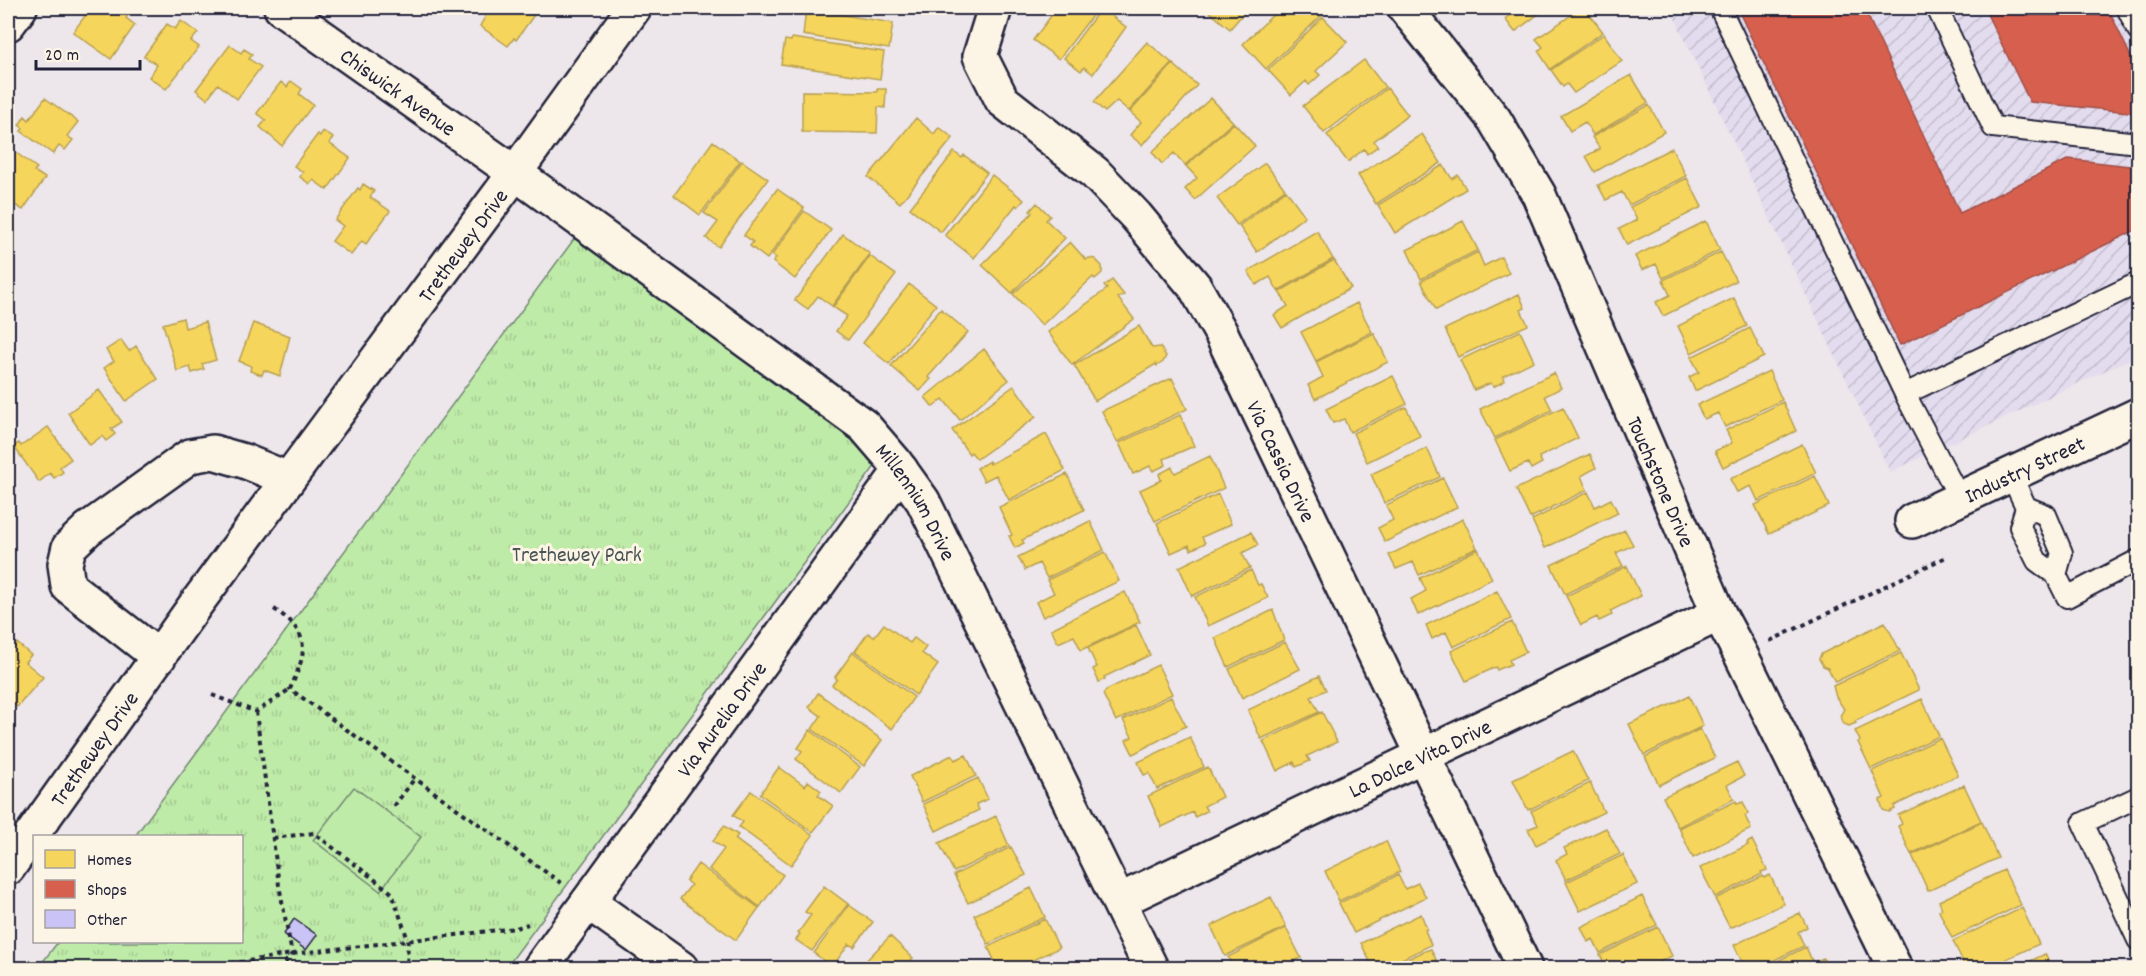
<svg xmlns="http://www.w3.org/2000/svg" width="2146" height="976" viewBox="0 0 2146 976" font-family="Dekko,sans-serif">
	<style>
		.industrial { fill: url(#industrial-furrows) }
		.park { fill: url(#park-tufts); stroke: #708672; stroke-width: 1.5 }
		.pitch { fill: #bfeba8; stroke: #708672; stroke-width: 1.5 }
		.homes { fill: #f6d55c; stroke: #b69f52; stroke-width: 1.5 }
		.shops { fill: #d6604d; stroke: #a04d48; stroke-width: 1.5 }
		.building { fill: #cac4f6; stroke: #22223b; stroke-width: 1.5 }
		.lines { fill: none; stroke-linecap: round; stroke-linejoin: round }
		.lane-casing { stroke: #22223b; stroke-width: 24 }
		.street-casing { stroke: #22223b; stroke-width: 38 }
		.secondary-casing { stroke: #22223b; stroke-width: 38 }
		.path { stroke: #22223b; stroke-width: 4; stroke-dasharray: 4.5 4.5; stroke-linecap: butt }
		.lane { stroke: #fcf5e5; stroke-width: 20 }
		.street { stroke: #fcf5e5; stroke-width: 33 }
		.secondary { stroke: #fcf5e5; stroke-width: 33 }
		.labels { text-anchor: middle; stroke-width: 6; stroke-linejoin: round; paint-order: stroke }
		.street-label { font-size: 22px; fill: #22223b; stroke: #fcf5e5 }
		.park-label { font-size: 22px; fill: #495456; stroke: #fcf5e5 }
	</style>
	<defs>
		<pattern id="industrial-furrows" width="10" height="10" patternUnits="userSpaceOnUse" patternTransform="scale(1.5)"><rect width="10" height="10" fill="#e2dcee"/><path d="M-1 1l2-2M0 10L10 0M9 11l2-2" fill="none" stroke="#c2bccd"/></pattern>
		<pattern id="park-tufts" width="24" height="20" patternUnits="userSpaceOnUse" patternTransform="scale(1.5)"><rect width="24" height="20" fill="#bfeba8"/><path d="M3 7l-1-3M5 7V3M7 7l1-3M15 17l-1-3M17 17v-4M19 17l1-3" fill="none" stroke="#a4c992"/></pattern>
	</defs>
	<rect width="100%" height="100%" fill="#ede6ea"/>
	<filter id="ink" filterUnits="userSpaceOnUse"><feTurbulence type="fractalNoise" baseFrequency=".0167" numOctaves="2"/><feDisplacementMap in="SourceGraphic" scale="12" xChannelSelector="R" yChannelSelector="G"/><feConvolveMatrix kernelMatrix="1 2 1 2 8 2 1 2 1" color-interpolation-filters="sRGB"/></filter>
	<g filter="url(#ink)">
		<path class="industrial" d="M1670,8H2138V355L1890,472Z"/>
		<path class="park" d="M577,235L881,458L506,968H38L58,942H242V836H135Z"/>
		<path class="pitch" d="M354,787L421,837L380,891L313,840Z"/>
		<path class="homes" d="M91,8H127L131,10L126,18L135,25L111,59L73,32Z
			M438,8H460L452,18Z
			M490,8H539L516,40L514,38L508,46L480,26Z
			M1057,8H1098L1059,59L1033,40Z
			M1101,8L1126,27L1093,74L1084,67L1081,71L1064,58Z
			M1207,8H1248L1230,29L1206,9Z
			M1280,8H1314L1322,15L1266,69L1243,44Z
			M1519,8H1518H1546L1515,32L1505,19Z
			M1582,8H1585L1603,32L1550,69L1538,51L1543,47L1536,39Z
			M806,9L893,23L889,49L803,35Z
			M1323,17L1347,42L1316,71L1320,75L1309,85L1306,81L1291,95L1268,70Z
			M181,21L198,33L191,41L199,47L166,89L149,77L157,65L144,56L167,24L175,29Z
			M1604,34L1622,61L1574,93L1567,84L1563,87L1551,70Z
			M792,38L884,52L880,79L781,64L785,40L791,41Z
			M1147,42L1172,63L1129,111L1117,101L1105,112L1094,102Z
			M230,45L241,53L244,49L252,54L249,59L261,67L237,99L218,84L207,99L196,90Z
			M1364,60L1385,87L1324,133L1303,106Z
			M1173,64L1197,85L1147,141L1146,140L1142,145L1130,135L1141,122L1130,112Z
			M1631,75L1648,103L1593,135L1585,122L1570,131L1561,116Z
			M291,81L302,89L299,94L313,105L282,146L260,127L266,120L257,113L281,82L287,87Z
			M1387,88L1408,115L1374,141L1378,146L1367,154L1364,149L1348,162L1327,135Z
			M877,89H886L885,108L878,107L877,133L802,132V91L877,92Z
			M45,98L78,122L67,136L73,140L65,150L59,146L53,154L21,131L23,128L19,125L25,116L29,120Z
			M1211,98L1233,122L1185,165L1174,153L1162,164L1152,152Z
			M1649,105L1664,132L1595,172L1586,156L1600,149L1592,137Z
			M916,118L934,134L939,127L953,138L900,203L868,177Z
			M1234,123L1255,146L1195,200L1185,189L1197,178L1186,166Z
			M323,131L333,138L329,143L350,158L327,190L313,180L310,184L300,177L303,172L294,166L318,134L320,136Z
			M1422,134L1441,163L1376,204L1358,175Z
			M713,141L740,161L700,215L674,195Z
			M8,147L37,168L34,171L45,178L23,210L12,203L10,205L8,204Z
			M1672,148L1686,176L1629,205L1622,192L1606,200L1598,185Z
			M954,152L962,158L964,155L987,173L941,232L910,208Z
			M742,161L768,179L719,247L706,238L718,222L704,213Z
			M1265,163L1285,189L1237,225L1217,198Z
			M1443,165L1452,179L1458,175L1466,189L1395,233L1378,205Z
			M992,175L1024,200L1018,207L1016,205L974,258L945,235Z
			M1687,178L1702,207L1627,245L1619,229L1637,220L1630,207Z
			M363,184L374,191L370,197L390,211L366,244L362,241L351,255L332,241L343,226L335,220L358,188L360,190Z
			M777,189L804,208L767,259L750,246L753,242L744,235Z
			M1286,190L1305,216L1257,252L1239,226Z
			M1037,203L1050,216L1046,220L1065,238L1012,293L982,265L1032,213L1030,211Z
			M804,211L831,230L795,279L773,262L776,258L772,255Z
			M1463,221L1478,250L1421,279L1407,250Z
			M1706,221L1720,250L1663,278L1656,264L1642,270L1635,256Z
			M1317,231L1333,259L1278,291L1270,277L1256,285L1248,271Z
			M843,234L870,254L832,306L818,296L808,309L795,300Z
			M1070,242L1086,260L1089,258L1095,259L1102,266V273L1095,279L1093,277L1042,325L1013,294Z
			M1478,252L1484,266L1501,257L1509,273L1436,310L1421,281Z
			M1721,252L1736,281L1663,316L1656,302L1670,295L1663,280Z
			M870,256L896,275L848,340L836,331L847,316L833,307Z
			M1334,260L1351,288L1282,328L1274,315L1288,306L1279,292Z
			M1112,280L1124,295L1118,298L1134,319L1072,365L1048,332L1107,289L1104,286Z
			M909,284L936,305L889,364L863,343Z
			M1519,294L1525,308L1521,310L1528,325L1458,357L1445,329Z
			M1734,298L1747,326L1691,353L1678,326Z
			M1357,303L1372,332L1316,361L1301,332Z
			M941,309L968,332L928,377L931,379L920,391L891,366Z
			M183,318L185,328L205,322L216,360L202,364L204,369L192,373L190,367L177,371L163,324Z
			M253,323L290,336L280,376L264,370L262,375L250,371L251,366L239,361Z
			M1139,326L1152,348L1160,347L1166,356L1163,362L1157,366L1156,364L1095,401L1074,365Z
			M1750,328L1764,357L1695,391L1689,377L1699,372L1691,357Z
			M1520,331L1534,361L1503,376L1505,381L1493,387L1491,383L1474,390L1460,360Z
			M1374,333L1388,362L1315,399L1308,385L1323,377L1316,362Z
			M121,340L129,351L136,346L158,379L126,401L104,368L114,361L106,350Z
			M984,349L1009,380L960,420L943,399L933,407L925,397Z
			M1769,371L1782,400L1725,427L1718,413L1704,419L1697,405Z
			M1554,373L1561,388L1545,396L1552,410L1495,438L1480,409Z
			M1393,376L1407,404L1350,432L1344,419L1333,423L1326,409Z
			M1172,378L1187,409L1117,442L1102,411Z
			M1014,386L1036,417L977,459L971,452L969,454L952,430Z
			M99,390L122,422L111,429L115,434L106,441L102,436L90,445L68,413Z
			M1783,402L1796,431L1723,467L1715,451L1732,443L1726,430Z
			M1406,407L1420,436L1367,462L1353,433Z
			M1563,407L1578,438L1539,457L1542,463L1531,469L1528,463L1510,471L1495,440Z
			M1180,415L1194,446L1164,459L1166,465L1153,471L1150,466L1133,474L1119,443Z
			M48,427L71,459L60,467L63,472L54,478L50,473L39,482L15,448L12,450L14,452L8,457V438L14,446L19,443L21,446Z
			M1046,434L1065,470L1009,500L996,475L984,481L977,468L989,461L990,464Z
			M1802,444L1816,473L1758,501L1751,486L1737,492L1730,479Z
			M1427,448L1440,477L1384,503L1371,474Z
			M1590,454L1596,468L1581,476L1587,490L1530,518L1516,489Z
			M1210,456L1224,488L1155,521L1140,490L1161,480L1159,474L1172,467L1175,473Z
			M1067,474L1084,510L1022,540L1024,543L1015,548L1009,536L1012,535L999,507Z
			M1815,476L1829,506L1769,534L1755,505Z
			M1443,478L1457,507L1385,542L1378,528L1393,520L1386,505Z
			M1588,492L1595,507L1611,499L1618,513L1545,548L1532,520Z
			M1218,494L1231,524L1202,537L1205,543L1191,550L1189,545L1171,553L1157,523Z
			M1463,519L1477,548L1419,575L1413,562L1396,569L1389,555Z
			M1090,521L1104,550L1047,578L1039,563L1025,570L1018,557Z
			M1625,530L1633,545L1616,553L1623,566L1565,594L1551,565Z
			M1251,532L1258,545L1242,553L1250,568L1192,596L1179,567Z
			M1478,549L1492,579L1418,615L1411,599L1426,591L1420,578Z
			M1105,552L1119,581L1043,617L1036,602L1054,593L1047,580Z
			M1627,566L1641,596L1610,611L1612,615L1599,621L1597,617L1581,625L1566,596Z
			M1251,570L1258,585L1261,584L1268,598L1208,626L1195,597Z
			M1497,591L1511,619L1453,647L1446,632L1432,639L1426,625Z
			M1125,592L1140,622L1081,650L1074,636L1058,643L1051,629Z
			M1273,610L1284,640L1228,667L1215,638Z
			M1512,622L1526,652L1509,660L1511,664L1497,670L1496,667L1466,681L1451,651Z
			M1885,622L1900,651L1835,682L1828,668L1823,666L1819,659L1821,654Z
			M884,624L910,643L914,638L926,647L922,653L938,665L916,695L855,651L868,633L874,637Z
			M1136,625L1150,655L1104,677L1105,679L1099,682L1093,669L1097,667L1088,648Z
			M1285,642L1300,669L1242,698L1229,669Z
			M17,643L31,655L25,662L43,677L17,707L8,699V655Z
			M853,652L914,697L892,729L832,685L837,679L835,677Z
			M1901,653L1919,690L1855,721L1856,723L1849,726L1844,724L1840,716L1844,709L1836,697L1833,686Z
			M1158,665L1172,694L1116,721L1103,694L1106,690Z
			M1319,676L1326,690L1311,697L1319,712L1261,739L1248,710Z
			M818,693L882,740L864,766L812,729L821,716L809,707Z
			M1689,696L1703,726L1644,755L1629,724Z
			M1171,697L1186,726L1133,754L1126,740L1132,737L1123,720Z
			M1922,699L1939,736L1871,769L1858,742L1860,741L1855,731Z
			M1322,712L1337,742L1307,756L1310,761L1296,767L1294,762L1277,771L1263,741Z
			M1700,729L1715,758L1659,785L1645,757Z
			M810,730L860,767L841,793L796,759L802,751L798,748Z
			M1190,737L1204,767L1157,789L1149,773L1144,775L1138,762Z
			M1940,738L1958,775L1894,806L1895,809L1889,812L1883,810L1880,800L1884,798L1872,771Z
			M1573,751L1588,781L1528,810L1513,780Z
			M952,755L955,760L966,755L976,776L922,802L910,776Z
			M1737,762L1744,776L1727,785L1734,799L1678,827L1663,797Z
			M779,767L805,786L808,781L821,791L818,795L833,806L813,832L760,794Z
			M1208,767L1222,797L1204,806L1207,811L1195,817L1193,812L1162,827L1148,796Z
			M978,778L988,799L976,804L979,810L936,831L923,804Z
			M1590,783L1604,812L1536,845L1528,829L1538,825L1531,811Z
			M1964,785L1981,821L1911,854L1898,826L1902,824L1898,815Z
			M751,791L813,835L791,865L739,827L743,822L733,815Z
			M1736,801L1737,804L1743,802L1748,813L1745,816L1751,829L1693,858L1679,828Z
			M996,816L1009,846L954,872L939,843Z
			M1982,822L1998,858L1928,891L1912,855Z
			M724,826L738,835L735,839L783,875L760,907L709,869L724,849L713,841Z
			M1606,828L1620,854L1566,880L1556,860L1567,854L1564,848Z
			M1752,840L1767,870L1761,872L1762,874L1715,897L1700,868L1748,845L1747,843Z
			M1386,841L1400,872L1339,901L1325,871Z
			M1011,847L1026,875L968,903L954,875Z
			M1623,855L1637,884L1580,911L1566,882Z
			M698,864L759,908L736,940L680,899L691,885L686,881Z
			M2004,870L2021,905L1952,938L1939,911L1942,909L1939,901Z
			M1398,875L1405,889L1418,883L1426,897L1354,933L1339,903Z
			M1770,875L1784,904L1730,928L1715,899L1763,876L1764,878Z
			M824,886L848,904L812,951L796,940L800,934L798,933L811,915L805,912Z
			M1031,888L1045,917L988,944L974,915Z
			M1642,896L1657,925L1600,953L1593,939L1588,942L1581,927Z
			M1271,897L1286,927L1225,956L1211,926Z
			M849,905L873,922L854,947L849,944L832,967L814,953Z
			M2022,908L2039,944L1987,968H1966L1953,941Z
			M1800,913L1807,927L1798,932L1804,946L1757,968H1745L1734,945Z
			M1421,914L1427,929L1425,930L1431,945L1383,968H1373L1361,943Z
			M1045,919L1059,948L1033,960L1035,965L1028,968H998L988,947Z
			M1658,927L1672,956L1647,968H1607L1600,955Z
			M1286,928L1301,958L1278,968H1234L1228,957Z
			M890,936L913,958L903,968H859Z
			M1806,947L1813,963L1823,958L1828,968H1763Z
			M1431,949L1440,968H1387L1425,951Z
			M2045,954L2052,968H2016Z"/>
		<path class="shops" d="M1737,8H1864L1960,213L2069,159L2138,167V229L1900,345Z
			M1984,8H2108L2138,72V113L2030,102Z"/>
		<path class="building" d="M294,919L317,935L306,950L284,934Z"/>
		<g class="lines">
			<defs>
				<path id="lane" d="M1720,8L1905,394
					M1937,8L1993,127L2138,143
					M2127,8L2138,30
					M2011,475L2026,507L2046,515L2062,553L2056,575
					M1960,499L1905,394L2138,283
					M2026,507L2020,527L2037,561L2056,575L2067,597L2138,560
					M2138,797L2083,823L2138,940"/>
				<g id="street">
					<path id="s1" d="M281,8L515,173L864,426L895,462L923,501L1151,968"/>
					<path id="s2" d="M995,8L980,56L1002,100L1095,173L1136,216L1195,287L1221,333L1525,968"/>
					<path id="s3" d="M1405,8L1494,119L1539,195L1719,614L1741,655L1895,968"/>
					<path d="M8,24L20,8"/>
					<path id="s4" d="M1912,521L2138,415"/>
					<path d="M159,657L68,586L65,564L69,547L88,529L190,456L213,452L244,461L288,479"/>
					<path id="s5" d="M1119,901L1719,614"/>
					<path d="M588,902L681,968"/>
					<path id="s6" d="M540,968L901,470"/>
				</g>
				<g id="secondary">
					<path id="s7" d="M8,868L196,604L515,173L634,8"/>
				</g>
			</defs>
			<use href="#lane" class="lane-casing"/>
			<use href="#street" class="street-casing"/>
			<use href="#secondary" class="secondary-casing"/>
			<path class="path" d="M274,609C312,634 307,652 290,689L561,883
				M1770,641L1948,556
				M212,695L256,712L290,689
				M256,712L279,885L292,954L281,968
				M394,806L415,778
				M273,838L314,833L392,893L408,940L407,968
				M204,968L292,954L516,928L528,924"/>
			<use href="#lane" class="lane"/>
			<use href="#street" class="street"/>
			<use href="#secondary" class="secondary"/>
		</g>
	</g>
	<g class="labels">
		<g class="street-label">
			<text dy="8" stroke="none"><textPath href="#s1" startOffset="144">Chiswick Avenue</textPath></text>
			<text dy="8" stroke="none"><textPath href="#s7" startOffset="771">Trethewey Drive</textPath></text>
			<text dy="8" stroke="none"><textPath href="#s2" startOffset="564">Via Cassia Drive</textPath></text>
			<text dy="8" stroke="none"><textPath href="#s4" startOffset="124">Industry Street</textPath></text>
			<text dy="8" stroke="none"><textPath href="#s3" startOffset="542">Touchstone Drive</textPath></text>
			<text dy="8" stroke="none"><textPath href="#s1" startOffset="810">Millennium Drive</textPath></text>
			<text dy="8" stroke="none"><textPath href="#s6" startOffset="308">Via Aurelia Drive</textPath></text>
			<text dy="8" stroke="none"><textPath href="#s7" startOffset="147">Trethewey Drive</textPath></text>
			<text dy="8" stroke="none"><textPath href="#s5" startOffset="333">La Dolce Vita Drive</textPath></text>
		</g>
		<g class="park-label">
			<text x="577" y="561">Trethewey Park</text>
		</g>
	</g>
	<rect width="2146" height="976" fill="none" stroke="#fcf5e5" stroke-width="30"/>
	<rect x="15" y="15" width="2116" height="946" fill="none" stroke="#22223b" stroke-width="2" filter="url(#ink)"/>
	<rect x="33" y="835" width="210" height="108" fill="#fcf5e5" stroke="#a5a1a1" stroke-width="1.5"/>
	<rect x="45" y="850" width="30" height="18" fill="#f6d55c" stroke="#a5a1a1" stroke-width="1.5"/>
	<text x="87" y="865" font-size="18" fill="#22223b">Homes</text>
	<rect x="45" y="880" width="30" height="18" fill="#d6604d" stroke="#a5a1a1" stroke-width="1.5"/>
	<text x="87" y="895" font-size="18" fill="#22223b">Shops</text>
	<rect x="45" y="910" width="30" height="18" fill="#cac4f6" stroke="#a5a1a1" stroke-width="1.5"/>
	<text x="87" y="925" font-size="18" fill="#22223b">Other</text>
	<path d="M36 60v9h104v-9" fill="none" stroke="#22223b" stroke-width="3"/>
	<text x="45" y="60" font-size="18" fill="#22223b" stroke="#fcf5e5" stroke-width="4.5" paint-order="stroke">20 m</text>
</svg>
